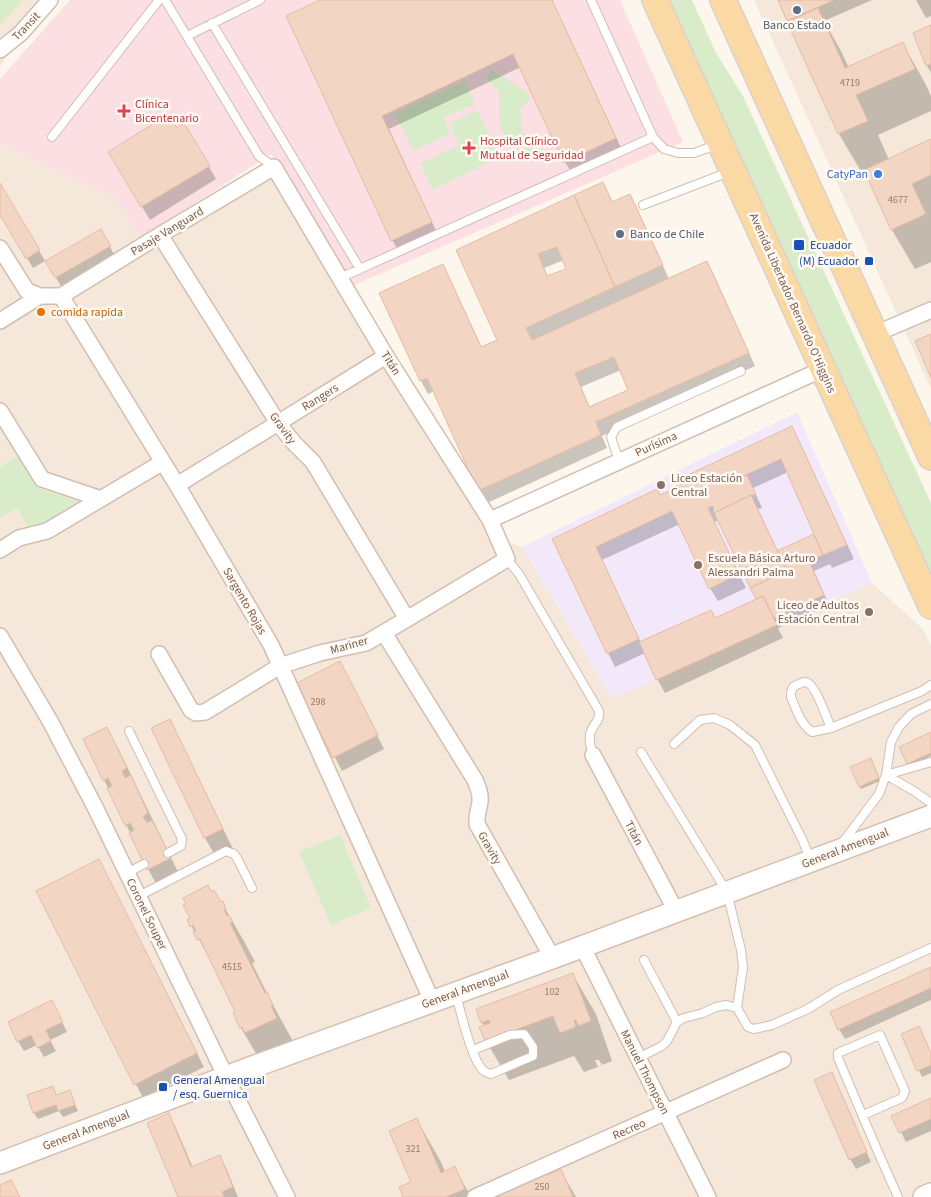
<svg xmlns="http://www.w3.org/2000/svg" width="931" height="1197" viewBox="0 0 931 1197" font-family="'Source Sans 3',sans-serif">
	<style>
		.residential { fill: #f5e8da }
		.education { fill: #f3e8fa }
		.medical { fill: #fbdfe3 }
		.green { fill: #d8ecc9 }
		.shadow { fill: #0003; fill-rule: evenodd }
		.building { fill: #f3d5c3; stroke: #e6bba3; fill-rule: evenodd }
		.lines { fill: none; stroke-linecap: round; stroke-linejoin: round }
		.lane-casing { stroke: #d1beb0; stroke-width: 10 }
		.street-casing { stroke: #d1beb0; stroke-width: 18 }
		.secondary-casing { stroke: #d6c0b0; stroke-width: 24 }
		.primary-casing { stroke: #dad1cd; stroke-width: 28 }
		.lane { stroke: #fff; stroke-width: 8 }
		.street { stroke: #fff; stroke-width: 15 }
		.secondary { stroke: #fff; stroke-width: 21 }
		.primary { stroke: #fbd9a5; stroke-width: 25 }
		.service-dot { fill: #5c6f8a; stroke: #fffaf3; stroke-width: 2 }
		.health-dot { fill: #e0444e; stroke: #fffaf3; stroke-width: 2 }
		.shop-dot { fill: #3f7fe0; stroke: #fffaf3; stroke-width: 2 }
		.transit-dot { fill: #1a4fb4; stroke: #fffaf3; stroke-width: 2 }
		.food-dot { fill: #e8710a; stroke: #fffaf3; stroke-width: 2 }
		.education-dot { fill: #8d6e63; stroke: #fffaf3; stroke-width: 2 }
		.labels { text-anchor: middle; stroke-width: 5; stroke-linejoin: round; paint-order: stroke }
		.number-label { font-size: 10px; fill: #987a6a }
		.service-label { font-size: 12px; fill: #4e5e75; stroke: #fffaf3 }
		.street-label { font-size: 12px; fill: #7a5c4d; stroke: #fffaf3 }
		.health-label { font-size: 12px; fill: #be3a42; stroke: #fffaf3; text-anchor: start }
		.shop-label { font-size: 12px; fill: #366cbe; stroke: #fffaf3; text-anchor: end }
		.transit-label { font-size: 12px; fill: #164399; stroke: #fffaf3; text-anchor: start }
		.food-label { font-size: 12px; fill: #c56008; stroke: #fffaf3; text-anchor: start }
		.education-label { font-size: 12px; fill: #785e54; stroke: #fffaf3; text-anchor: start }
	</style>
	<rect width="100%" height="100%" fill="#fdf6ec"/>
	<path class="residential" d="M0,0H44L0,66Z
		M754,0H931V389Z
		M0,143L115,199L142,236L270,175L488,534L522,547L612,698L872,583L923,629L931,646V1197H0Z"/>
	<path class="education" d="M797,412L872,583L777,625L656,680L612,698L522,547Z"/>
	<path class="medical" d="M70,0H620L683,142L352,286L271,154L142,237L115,199L0,143V79Z"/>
	<path class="green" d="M0,0H23L0,25Z
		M665,0H692L716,53L743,96L931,503V588Z
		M492,70L528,93L530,99L520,110L523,133L536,143L529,153L504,134L500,128L499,92L486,78Z
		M465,81L475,104L443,118L450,134L413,151L395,113Z
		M477,110L500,157L433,190L420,164L459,145L449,123Z
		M20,454L41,489L79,502L30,531L17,508L0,518V467Z
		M340,835L371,908L331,925L299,852Z"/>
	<path class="shadow" d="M322,0H552L623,152L573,175L565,162L521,67L389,129L438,235L400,253L392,240Z
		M780,0H872L824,21L840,49L849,68L903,44L925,83L931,96V111L878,135L889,160L931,141V262L915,269L892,230L866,172L862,173L839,134Z
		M916,0H931V16L926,18Z
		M931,27V73L927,66Z
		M184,125L216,179L150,220L109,152L177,129Z
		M603,183L613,203L630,195L637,208L669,279L706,262L714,275L755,366L602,436L607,448L487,503L479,490L435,391L428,394L421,381L381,294L442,266L450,279L482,348L499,341L458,250ZM564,260L567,269L548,277L544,268ZM621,370L630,391L590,408L581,387Z
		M0,185L45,261L33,268L0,213Z
		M101,231L115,256L62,288L47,262Z
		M799,441L854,559L832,568L830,564L814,571L829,605L778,628L783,638L665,693L657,679L645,653L615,667L608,653L554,539ZM788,472L818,540L778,552L758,509L762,508L753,488ZM719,520L757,600L715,619L641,643L602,560L680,524L710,588L718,601L746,588L714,522Z
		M347,676L384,749L342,771L297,684Z
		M169,721L180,740L233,849L216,857L205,838L152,729Z
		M106,729L118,748L181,878L159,889L148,869L104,780Z
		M931,733V756L909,766L900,748Z
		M872,762L880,781L861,789L852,768Z
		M106,874L204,1067L143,1098L38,892Z
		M211,893L221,904L222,903L245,943L255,962L252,963L272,1003L295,1045L264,1067L241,1028L235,1014L237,1013L220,977L188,920Z
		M931,968V1000L845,1039L839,1029Z
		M573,975L596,1014L612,1061L602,1065L599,1060H595L598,1067L584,1072L574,1056L509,1080L486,1041L484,1026L482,1022Z
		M57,1012L67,1032L50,1040L56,1051L44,1057L37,1045L24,1051L18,1041Z
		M903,1035L931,1053V1073L922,1077Z
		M837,1084L871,1162L856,1169L850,1159Z
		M52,1087L57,1096L69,1091L78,1111L63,1117L59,1111L38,1119L34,1113L28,1096Z
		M931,1099V1131L906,1142L893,1116Z
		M169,1115L176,1128L193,1168L220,1157L227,1170L238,1197H179Z
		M417,1120L441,1162L445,1172L455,1168L471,1197H404L413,1182Z
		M561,1171L576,1197H493L548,1177Z"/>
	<path class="building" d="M320,0H552L616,138L564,163L513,54L382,116L432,222L391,241L286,16Z
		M778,0H834L787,21Z
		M818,8L845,68L903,42L915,69L856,95L868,121L838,134L787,22Z
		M931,25V64L926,66L913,33Z
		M169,114L177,128L184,123L210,166L141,207L108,152Z
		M931,139V175L912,184L926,214L891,230L864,170Z
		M603,182L612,202L630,194L663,265L615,287L574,195Z
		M0,183L40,250L26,259L0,215Z
		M574,195L615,287L526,328L532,340L707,261L749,353L596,422L601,435L478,491L427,378L420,381L379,293L443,264L481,347L497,340L456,250ZM557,247L566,269L547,276L538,254ZM614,357L628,390L589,407L575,373Z
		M101,229L111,246L55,278L45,261Z
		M931,334V378L915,341Z
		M792,426L847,545L823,555L781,459L728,483V484L747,475L756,495H751L714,513L713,506L708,508L739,574L709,589L672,511L596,547L639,639L607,654L552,539L657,489L660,495L678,487L675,481Z
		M751,495L787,571L750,588L714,513Z
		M814,534L823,555L809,561L824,595L774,618L763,596L756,599L750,588L787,571L777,551Z
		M763,596L777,625L656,680L639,642L711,610L715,618Z
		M340,661L378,735L333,758L295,684Z
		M170,719L223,829L204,838L151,728Z
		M107,727L127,768L122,771L125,778L131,775L148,813L143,816L147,823L152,820L171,858L147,870L129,833L134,830L130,823L125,826L107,788L112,786L108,778L103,781L83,739Z
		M931,732V753L907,764L899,747Z
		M871,758L879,778L859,787L850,767Z
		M99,859L197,1053L134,1085L36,891Z
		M208,885L211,892L214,890L221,902L223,901L226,909L224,910L227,916L229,915L233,922L230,923L265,993L267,992L273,1005L271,1006L277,1018L245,1033L242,1027L240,1028L233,1013L235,1012L200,939L197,940L193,932L196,931L193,925L190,927L187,920L190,918L183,905L186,904L183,898Z
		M931,967V988L838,1030L830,1012Z
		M573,973L591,1021L578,1026L576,1020H574L576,1027L560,1033L553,1016L485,1041L479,1027L490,1023L489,1020L481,1023L476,1009Z
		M52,1000L63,1022L46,1030L51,1041L37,1048L31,1035L17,1042L8,1022Z
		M919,1026L931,1053V1065L917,1071L901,1034Z
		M832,1072L867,1152L849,1160L814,1080Z
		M53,1086L56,1095L70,1090L75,1105L58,1111L56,1105L33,1113L27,1095Z
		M931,1098V1119L899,1133L891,1116Z
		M169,1113L191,1167L220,1155L233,1187L222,1192L224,1197H178L147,1123Z
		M417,1118L441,1173L455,1166L465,1189L446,1197H403L399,1187L411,1182L389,1131Z
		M561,1169L573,1197H490L547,1173L548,1175Z
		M11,1180L20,1197H0V1185Z"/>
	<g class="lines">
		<defs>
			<path id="lane" d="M165,0L259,156L274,167
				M591,0L653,137L664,149L678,153H694L716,145
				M212,23L360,269
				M187,36L260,0
				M52,137L159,0
				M643,205L729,172
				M340,278L653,137
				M619,461L611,437L617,427L741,371
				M507,559L519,574L599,711C601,721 592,725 590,734C589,741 591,749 593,755
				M831,728C827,719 815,682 805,682C801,682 796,686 793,687L791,693V697C797,711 800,723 812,732L831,728L922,691L931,685
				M129,731L182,839L181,846L168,853
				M674,744L700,720L714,718L730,725L755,745L803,841L810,859
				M641,752L727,892L741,950L743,967L737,1008L748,1027L754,1029L772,1025L808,1009L838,990L931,948
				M886,775L914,791L931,803
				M886,775L931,762
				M843,842L879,794L886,775L891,742L899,727L911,714L931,704
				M127,873L144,864
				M139,896L226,851L234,854L237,858L252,888
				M644,960L677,1022
				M456,994C460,1010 472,1062 484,1071C486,1073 489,1073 491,1074L533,1056V1047L524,1034L510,1035L473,1050
				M638,1058L662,1046L667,1041L677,1022L684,1018L703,1013L716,1007L726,1005L737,1008
				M863,1115L902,1098L905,1091L880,1035L838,1053V1058L878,1152L898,1197"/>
			<path id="street" d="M0,50L21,33L50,0
				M160,235L278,423L293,442L313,462L407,619
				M0,248L27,291L40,296H61
				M61,296L160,235L274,167L386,356L490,520L507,559L407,619L366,643L320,653L280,666L205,712L196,713L191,710L159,654
				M61,296L177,485L271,645L432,1001
				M0,321L40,296
				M875,334L931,310
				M0,411L42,479L101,499
				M177,485L278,423L386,356
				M490,520L823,369
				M0,550L19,538L47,531L163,462
				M384,633L475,780C478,787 481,794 480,802C479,809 476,816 477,824L552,957
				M0,636L50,721L96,809L226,1077L287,1197
				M593,755L676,911
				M582,946L708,1197
				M475,1197L783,1060"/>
			<path id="secondary" d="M0,1163L247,1069L544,961L931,816
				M924,1197L931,1194"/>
			<path id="primary" d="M655,0L931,606
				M723,0L931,457"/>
		</defs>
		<use href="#lane" class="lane-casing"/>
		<use href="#street" class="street-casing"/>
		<use href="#secondary" class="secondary-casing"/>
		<use href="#primary" class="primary-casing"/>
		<use href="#lane" class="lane"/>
		<use href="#street" class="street"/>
		<use href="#secondary" class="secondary"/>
		<use href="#primary" class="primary"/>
	</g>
	<g class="service-dot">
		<circle cx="797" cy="10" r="5"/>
		<circle cx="620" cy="234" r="5"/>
	</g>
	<g class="health-dot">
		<path d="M121.5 103.5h5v5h5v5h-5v5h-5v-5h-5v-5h5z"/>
		<path d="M466.5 140.5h5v5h5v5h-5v5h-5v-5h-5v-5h5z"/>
	</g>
	<circle class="shop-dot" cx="878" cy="174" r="5"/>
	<g class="transit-dot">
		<rect x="793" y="239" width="12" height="12" rx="2.5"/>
		<rect x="864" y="256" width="10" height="10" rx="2.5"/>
		<rect x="158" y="1082" width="10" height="10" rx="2.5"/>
	</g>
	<circle class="food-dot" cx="41" cy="312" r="5"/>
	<g class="education-dot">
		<circle cx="661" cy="485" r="5"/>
		<circle cx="698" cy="565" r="5"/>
		<circle cx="869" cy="612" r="5"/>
	</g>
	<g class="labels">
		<g class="number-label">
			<text x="850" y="86">4719</text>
			<text x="898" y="203">4677</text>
			<text x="318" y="705">298</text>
			<text x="232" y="970">4515</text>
			<text x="552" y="995">102</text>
			<text x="413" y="1152">321</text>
			<text x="542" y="1190">250</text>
		</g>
		<g class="service-label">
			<text x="797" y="29">Banco Estado</text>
			<text x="630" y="238" text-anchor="start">Banco de Chile</text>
		</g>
		<g class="street-label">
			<text transform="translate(26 26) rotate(-46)" y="4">Transit</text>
			<text transform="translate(167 231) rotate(-31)" y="4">Pasaje Vanguard</text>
			<text transform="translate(793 303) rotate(66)" y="4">Avenida Libertador Bernardo O'Higgins</text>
			<text transform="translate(391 363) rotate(58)" y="4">Titán</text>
			<text transform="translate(320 397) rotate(-32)" y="4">Rangers</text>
			<text transform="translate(283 428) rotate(54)" y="4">Gravity</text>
			<text transform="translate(656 444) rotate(-24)" y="4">Purísima</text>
			<text transform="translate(245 601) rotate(60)" y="4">Sargento Rojas</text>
			<text transform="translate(349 645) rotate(-16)" y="4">Mariner</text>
			<text transform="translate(634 833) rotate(62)" y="4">Titán</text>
			<text transform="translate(490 848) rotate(60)" y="4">Gravity</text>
			<text transform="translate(845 848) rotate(-21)" y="4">General Amengual</text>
			<text transform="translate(147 914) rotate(64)" y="4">Coronel Souper</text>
			<text transform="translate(465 989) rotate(-20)" y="4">General Amengual</text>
			<text transform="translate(645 1072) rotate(63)" y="4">Manuel Thompson</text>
			<text transform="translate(629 1129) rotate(-24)" y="4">Recreo</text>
			<text transform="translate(86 1130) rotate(-21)" y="4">General Amengual</text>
		</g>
		<g class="health-label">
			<text x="135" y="108">Clínica<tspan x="135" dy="14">Bicentenario</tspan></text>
			<text x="480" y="145">Hospital Clínico<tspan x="480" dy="14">Mutual de Seguridad</tspan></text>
		</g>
		<g class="shop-label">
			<text x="868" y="178">CatyPan</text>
		</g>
		<g class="transit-label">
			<text x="810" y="249">Ecuador</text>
			<text x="859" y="265" text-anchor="end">(M) Ecuador</text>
			<text x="173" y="1084">General Amengual<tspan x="173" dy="14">/ esq. Guernica</tspan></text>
		</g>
		<g class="food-label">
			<text x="51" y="316">comida rapida</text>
		</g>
		<g class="education-label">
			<text x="671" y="482">Liceo Estación<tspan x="671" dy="14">Central</tspan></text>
			<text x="708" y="562">Escuela Básica Arturo<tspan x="708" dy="14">Alessandri Palma</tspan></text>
			<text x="859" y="609" text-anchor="end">Liceo de Adultos<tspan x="859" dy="14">Estación Central</tspan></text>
		</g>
	</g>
</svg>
